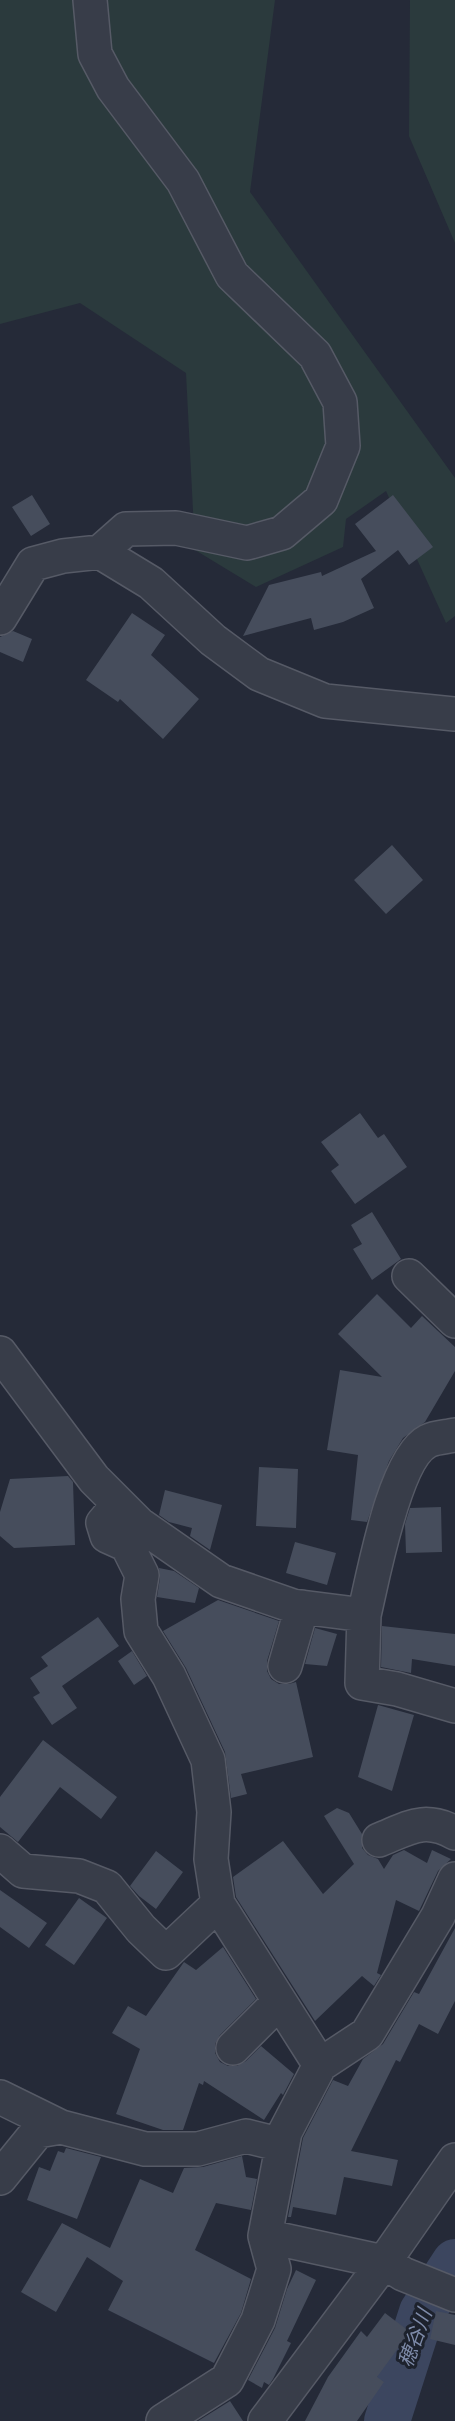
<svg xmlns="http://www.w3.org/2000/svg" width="455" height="2421" viewBox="0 0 455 2421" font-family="Raleway,'Noto Sans JP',sans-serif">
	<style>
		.green { fill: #2b3a3d }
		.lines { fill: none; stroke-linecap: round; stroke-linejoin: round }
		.river { stroke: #3c465f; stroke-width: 46 }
		.building { fill: #464d5c }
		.minor-casing { stroke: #565a66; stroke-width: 36 }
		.minor { stroke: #383d49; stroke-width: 33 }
		.labels { text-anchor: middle; stroke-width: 6; stroke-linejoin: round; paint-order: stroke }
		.water-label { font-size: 20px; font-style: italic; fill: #7e8ba9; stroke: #1d222d }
	</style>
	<rect width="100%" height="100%" fill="#252a38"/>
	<path class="green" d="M0,0H275L250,192L455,478V616L446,623L386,491L346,519L343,547L256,587L195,550L186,373L80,303L0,324Z
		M410,0H455V243L409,136Z"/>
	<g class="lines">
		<path class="river" d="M387,2421L422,2312L455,2262"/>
	</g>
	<path class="building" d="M32,495L50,524L31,536L12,507Z
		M393,495L433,547L409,565L398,550L361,579L374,608L343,622L314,630L311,618L243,636L269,585L321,572L322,576L376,551L355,524Z
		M132,613L165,635L151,655L199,699L163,739L120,699L118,702L86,680Z
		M13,631L32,639L23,662L0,652V637Z
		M392,845L423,880L386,914L354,880Z
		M360,1113L378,1138L384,1134L407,1167L355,1204L331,1171L339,1165L321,1142Z
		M372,1212L401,1259L372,1280L353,1249L362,1244L351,1225Z
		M377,1294L411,1328L422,1316L455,1347V1371L425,1422L403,1438L389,1461L367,1522L351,1520L358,1455L327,1450L340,1370L382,1377L338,1334Z
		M259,1467L298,1469L296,1528L256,1526Z
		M68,1476L73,1482L75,1545L14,1548L0,1536V1512L10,1479Z
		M165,1490L222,1505L210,1550L190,1536L192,1528L169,1522L159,1515Z
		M441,1507L442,1552L406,1553L405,1524L410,1508Z
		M295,1542L336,1553L327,1585L286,1573Z
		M159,1568L174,1571L199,1588L195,1603L157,1597L160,1578Z
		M218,1600L279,1621L267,1661V1671L271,1679L279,1684H289L296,1682L313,1757L241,1774L247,1794L231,1798L225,1752L186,1668L163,1631Z
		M98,1617L119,1646L62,1686L77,1708L52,1725L33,1697L40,1693L30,1678L48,1666L41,1657Z
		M382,1626L455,1634V1666L412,1659L411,1673L381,1667Z
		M315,1628L337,1634L327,1666L305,1664Z
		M132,1651L147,1676L134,1685L118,1661Z
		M378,1705L414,1715L392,1791L358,1777Z
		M43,1740L117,1797L101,1819L60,1787L18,1842L0,1827V1797Z
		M337,1808L349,1813L362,1834V1848L368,1855L378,1859L384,1869L393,1855L404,1850L427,1863L432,1850L451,1859L438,1871L419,1911L396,1900L377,1973L381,1975L374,1986L362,1976L315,2021L236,1897L233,1877L283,1841L323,1894L354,1864L324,1816Z
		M156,1851L183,1872L156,1909L139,1896L130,1886Z
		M0,1890L47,1923L29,1948L0,1927Z
		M79,1898L107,1918L74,1965L45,1945Z
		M455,1928V2001L438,2034L419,2024L400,2062L396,2060L351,2151L398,2160L392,2186L344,2177L336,2215L293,2207L291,2217H288L303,2138L333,2080L348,2086L363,2059L383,2044L414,1992L419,1994Z
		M223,1947L256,1999L220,2035L215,2044V2053L220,2062L228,2066H237L246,2061L261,2046L294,2074L283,2095L281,2093L264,2120L204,2081L203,2085L199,2083L183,2130H163L116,2114L140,2049L112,2033L128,2006L146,2016L184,1962L196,1970Z
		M66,2148L101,2157L77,2219L27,2200L39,2167L50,2171L58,2151L64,2153Z
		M242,2156L246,2177L257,2179L251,2210L216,2203L195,2250L251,2279L241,2313L214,2363L108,2310L123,2281L87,2257L56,2312L21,2292L62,2223L110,2248L140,2179L173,2193L184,2168L203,2167Z
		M296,2270L316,2280L287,2341L291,2343L273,2379L269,2385L264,2382L262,2388L248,2380L275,2328L287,2289Z
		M436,2311L455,2315V2345L430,2339Z
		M385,2313L410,2332L377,2377L384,2382L357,2421H305L328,2377L361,2331L367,2337Z
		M230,2401L243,2421H198Z"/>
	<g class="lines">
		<defs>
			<path id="minor" d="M100,552L151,583L213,640L259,674L325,701L455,714
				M0,618L33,564L63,556L100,552L126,529L176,528L247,543L282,533L321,500L343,446L340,402L315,355L232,275L183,181L113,88L95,54L90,0
				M409,1276L455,1321
				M0,1353L94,1479L139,1524L221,1581L293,1606L364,1615L362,1683L397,1689L455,1706
				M119,1504L103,1523L107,1536L127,1545L142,1575L138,1599L141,1631L169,1676L208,1760L214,1812L211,1859L218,1904
				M364,1615C373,1578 394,1458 428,1441C436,1437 447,1437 455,1435
				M285,1666L302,1607
				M379,1840C409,1828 424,1816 455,1833
				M0,1851L23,1871L79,1876L107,1887L141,1929L166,1953L218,1904L320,2065
				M455,1879L438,1916L367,2034L320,2065L285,2132L265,2236L384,2262L403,2274L455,2295
				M233,2048L279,2002
				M0,2097L61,2127
				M0,2178L38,2131L61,2127L145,2149H198L246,2136L282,2145
				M163,2421L227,2380L258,2320L274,2269L265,2236
				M265,2421L384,2262L455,2160"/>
		</defs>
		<use href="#minor" class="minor-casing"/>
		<use href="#minor" class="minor"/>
	</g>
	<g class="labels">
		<g class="water-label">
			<text transform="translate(415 2338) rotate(-70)" y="7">穂谷川</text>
		</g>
	</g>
</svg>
